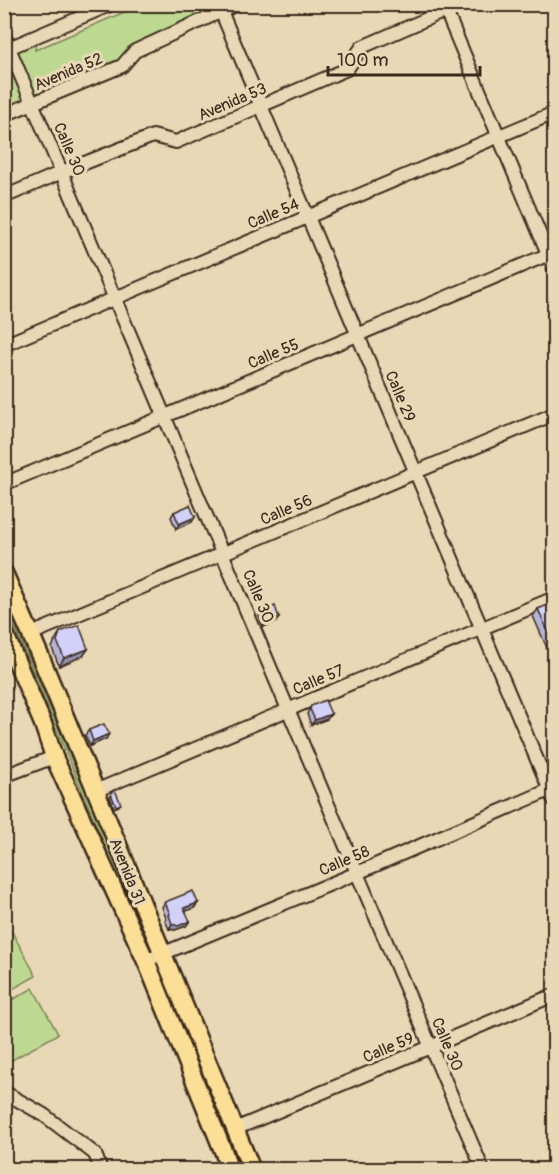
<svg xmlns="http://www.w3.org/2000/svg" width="559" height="1174" viewBox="0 0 559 1174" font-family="Pangolin,sans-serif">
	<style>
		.green { fill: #bdd991; stroke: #7c8258; stroke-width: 1.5 }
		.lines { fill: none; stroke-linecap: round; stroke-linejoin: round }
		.minor-casing { stroke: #3b2a1e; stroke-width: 16 }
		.highway-casing { stroke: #3b2a1e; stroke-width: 21 }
		.minor { stroke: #e9d8b5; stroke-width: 12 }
		.highway { stroke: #fbdf96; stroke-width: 16 }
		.wall { fill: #b5b4d7; stroke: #3b2a1e; stroke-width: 1.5 }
		.shaded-wall { fill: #9392af; stroke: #3b2a1e; stroke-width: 1.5 }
		.building { fill: #d2d1fa; stroke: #3b2a1e; stroke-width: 1.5 }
		.labels { text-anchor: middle; stroke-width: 6; stroke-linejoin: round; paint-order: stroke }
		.street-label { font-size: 16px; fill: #3b2a1e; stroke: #e9d8b5 }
	</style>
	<rect width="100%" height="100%" fill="#e9d8b5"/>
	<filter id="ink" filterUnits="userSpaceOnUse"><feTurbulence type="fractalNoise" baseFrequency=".0167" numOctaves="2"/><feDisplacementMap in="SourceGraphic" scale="12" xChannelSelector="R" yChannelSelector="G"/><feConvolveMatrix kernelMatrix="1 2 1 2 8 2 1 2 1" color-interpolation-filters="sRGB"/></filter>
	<g filter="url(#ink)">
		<path class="green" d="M141,5H205L209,12L130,47L117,63L37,96L16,52L36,42L35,50Z
			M4,56H6L27,101L5,110Z
			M4,600L131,899L140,921L128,901L5,606Z
			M5,919L36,976L5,993H4Z
			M157,958L245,1169H238L237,1165L153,959Z
			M33,988L58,1034L5,1064V1004Z"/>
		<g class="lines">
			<defs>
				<path id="minor" d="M218,4L554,800
					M443,4L554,268
					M4,36L357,873L483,1170
					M4,50L112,4
					M4,115L122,66L135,51L237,4
					M4,197L62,172L153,136L176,142L347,69L362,47L461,4
					M4,345L554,113
					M4,484L554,252
					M31,634L554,414
					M4,776L54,757
					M95,791L554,598
					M145,961L357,873L554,788
					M4,1092L44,1115L95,1154L101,1170
					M235,1129L554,995"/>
				<path id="highway" d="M4,573L41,658L252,1170
					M4,632L43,724L54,757L149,968L224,1153L229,1170"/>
			</defs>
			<use href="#minor" class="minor-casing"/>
			<use href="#highway" class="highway-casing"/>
			<use href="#minor" class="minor"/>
			<use href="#highway" class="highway"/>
		</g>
		<path class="wall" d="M174,512L192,522L176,529L171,517Z
			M538,609L555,644L547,648L533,616Z
			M262,611L276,622L263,627L259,616Z
			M60,632L88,649L83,656L59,666L52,648L55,640Z
			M311,706L331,714L327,719L311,725L307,714Z
			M89,730L106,739L90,746L85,735Z
			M114,790L119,806L114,808L110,797Z
			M165,902L198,903L194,908L186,911V926L175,930L169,929L165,920L166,918L162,907Z"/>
		<path class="shaded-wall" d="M195,517L192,522L176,529L179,524Z
			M279,618L276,622L263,627L266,622Z
			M555,639V644L547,648L552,640Z
			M88,649L83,656L59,666L64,658Z
			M331,714L327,719L311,725L315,720Z
			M109,734L106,739L90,746L93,741Z
			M198,903L194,908L181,913L184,908Z
			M190,921L186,926L175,930L169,929L172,924Z"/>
		<path class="building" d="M190,505L195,517L179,524L174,512Z
			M555,602V639L552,640L538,609Z
			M275,606L279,618L266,622L262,611Z
			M79,625L88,649L64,658L57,641L60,632Z
			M325,700L331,714L315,720L310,709L311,706Z
			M104,724L109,734L93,741L89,730Z
			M114,790H115L121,804L116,806L111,794Z
			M193,891L198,903L184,908L190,921L178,926L172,924L169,915L170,914L165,902Z"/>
	</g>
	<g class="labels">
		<g class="street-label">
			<text transform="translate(68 71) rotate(-23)" y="6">Avenida 52</text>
			<text transform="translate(232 101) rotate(-23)" y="6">Avenida 53</text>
			<text transform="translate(70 149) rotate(67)" y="6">Calle 30</text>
			<text transform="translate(273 213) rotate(-23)" y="6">Calle 54</text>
			<text transform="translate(273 353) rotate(-23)" y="6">Calle 55</text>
			<text transform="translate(401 396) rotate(67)" y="6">Calle 29</text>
			<text transform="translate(286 509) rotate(-23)" y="6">Calle 56</text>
			<text transform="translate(259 596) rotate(67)" y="6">Calle 30</text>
			<text transform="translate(318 679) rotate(-23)" y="6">Calle 57</text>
			<text transform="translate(344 860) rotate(-23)" y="6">Calle 58</text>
			<text transform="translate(128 871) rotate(68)" y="6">Avenida 31</text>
			<text transform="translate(448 1044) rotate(67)" y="6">Calle 30</text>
			<text transform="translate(388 1047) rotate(-23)" y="6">Calle 59</text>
		</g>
	</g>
	<rect width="559" height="1174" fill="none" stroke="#e9d8b5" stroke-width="24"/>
	<rect x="12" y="12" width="535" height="1150" fill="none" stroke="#3b2a1e" stroke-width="2" filter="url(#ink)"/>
	<path d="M328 66v9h152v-9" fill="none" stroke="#3b2a1e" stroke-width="3"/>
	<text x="337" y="66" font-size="18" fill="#3b2a1e" stroke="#e9d8b5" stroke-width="4.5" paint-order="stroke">100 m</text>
</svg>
